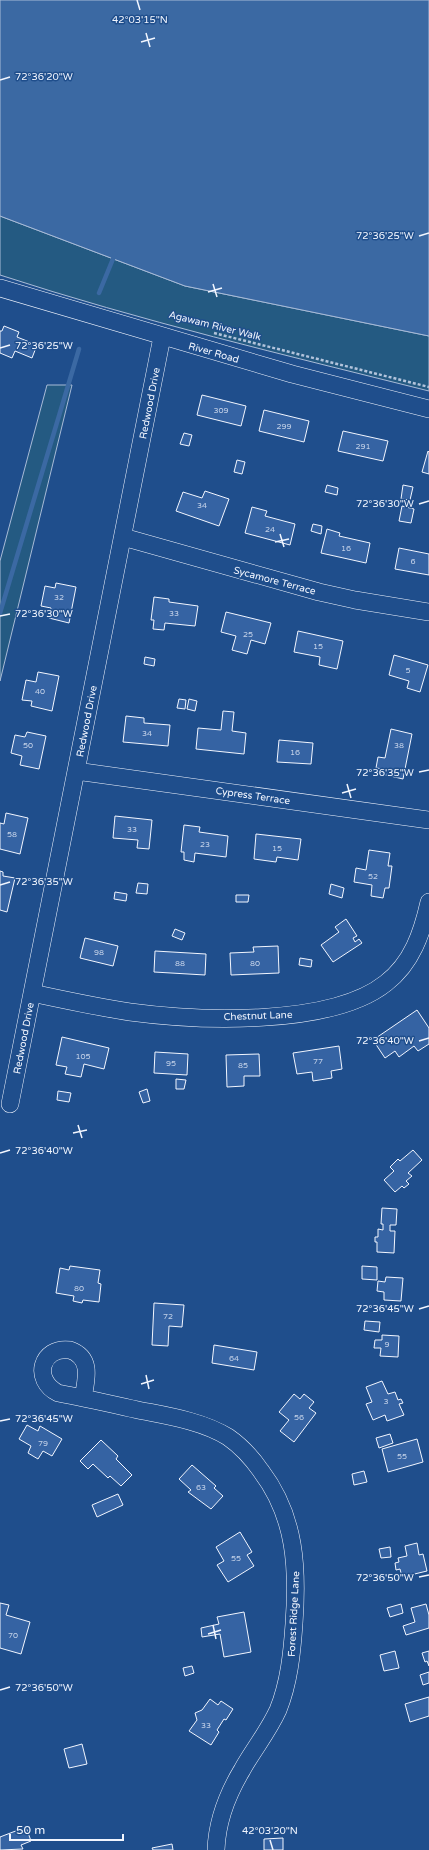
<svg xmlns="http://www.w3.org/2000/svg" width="429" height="1850" viewBox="0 0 429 1850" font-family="'Varela Round',sans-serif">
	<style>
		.green { fill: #245a82; stroke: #a8bbd7 }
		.water { fill: #3b69a3; stroke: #a8bbd7 }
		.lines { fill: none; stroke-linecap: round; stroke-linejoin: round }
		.stream { stroke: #3b69a3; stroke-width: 4.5 }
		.building { fill: #3563a3; stroke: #f2f6ff }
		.minor-casing { stroke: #f2f6ff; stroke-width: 18 }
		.path { stroke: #b3c4dc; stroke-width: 2.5; stroke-dasharray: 3 2; stroke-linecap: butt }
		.minor { stroke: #1f4e8c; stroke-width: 17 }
		.ticks { fill: none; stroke: #f2f6ff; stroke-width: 1.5 }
		.labels { text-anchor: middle; stroke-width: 3; stroke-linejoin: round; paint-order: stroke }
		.number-label { font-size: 8px; fill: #c3d1e8 }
		.street-label { font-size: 10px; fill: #f2f6ff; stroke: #1f4e8c }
		.ticks-label { font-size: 10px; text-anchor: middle; fill: #f2f6ff; stroke: #1f4e8c; stroke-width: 3; stroke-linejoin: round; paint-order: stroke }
	</style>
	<rect width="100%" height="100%" fill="#1f4e8c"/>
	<path class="green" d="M0,216L185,286L429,336V391C285,355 141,321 0,275Z
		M47,385H72L0,681V561Z"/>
	<path class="water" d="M0,0H429V336L185,286L0,216Z"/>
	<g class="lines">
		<path class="stream" d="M99,293L115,254
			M0,613L79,349"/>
	</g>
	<path class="building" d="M4,326L19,332L17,337L37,345L32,358L15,351L12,358L0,353V331H2Z
		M202,395L246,406L241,426L197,415Z
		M264,410L309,421L304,442L259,431Z
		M343,431L388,441L383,461L338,451Z
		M184,433L192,435L189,446L180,444Z
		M428,451L429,452V474L422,472Z
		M237,460L245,462L242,474L234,472Z
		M327,485L338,488L337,495L325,492Z
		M403,485L413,487L410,500L401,499Z
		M205,491L229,499L219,526L176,511L183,492L202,498Z
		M402,506L414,509L411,523L399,521Z
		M252,507L267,511L265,516L295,524L290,545L245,533Z
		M313,524L322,526L321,534L311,531Z
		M327,529L340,533L339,536L370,543L366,563L321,553Z
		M399,548L429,554V575L395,569Z
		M56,583L76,587L69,623L49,618L51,608L41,606L45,586L55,588Z
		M154,597L169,599V602L198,606L195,626L165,623L164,630L153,629L154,620H151Z
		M226,612L271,623L265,644L251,640L247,654L232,650L236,636L221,632Z
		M298,631L343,641L337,669L319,665L320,657L294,652Z
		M394,655L428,665L420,692L407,688L409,681L389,675Z
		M145,657L155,659L154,666L144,664Z
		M38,672L59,676L52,711L31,706L32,701L22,700L26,680L36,682Z
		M179,699L186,700L185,709L177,708Z
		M189,699L197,701L195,711L187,709Z
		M223,711L234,712L232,731L246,733L244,754L196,749L198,728L221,730Z
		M126,716L144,718V723L170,725L168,746L123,742Z
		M391,729L412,734L403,779L382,774L383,769L376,768L378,757L385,758Z
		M27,732L46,736L39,769L20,765L22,756L11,753L15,735L25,737Z
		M279,740L313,743L311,764L277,762Z
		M6,813L28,818L20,854L0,849V823L4,824Z
		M115,816L152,820L149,849L137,848L138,840L113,838Z
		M184,825L200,827L199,832L228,836L226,857L195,853L194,862L184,860V852H181Z
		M256,834L301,839L298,860L277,857L276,862L254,859Z
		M369,850L390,853L388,866H392L389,888H385L383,898L371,896L372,885L354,882L356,868L366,870Z
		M0,871L3,872V876L15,878L7,912L0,910Z
		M138,883L148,884L147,894L136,893Z
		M331,884L344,888L342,898L329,894Z
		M115,892L127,894L126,901L114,899Z
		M236,895H249L248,902H236Z
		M346,919L357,936L353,938L355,942L359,939L362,943L333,962L321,945L339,932L335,927Z
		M175,929L185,933L182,940L172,936Z
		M85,938L118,946L113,966L80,958Z
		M278,946L279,973L231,975L230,953L254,952L253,947Z
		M155,951L206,954L205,975L154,972Z
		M300,958L312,960L311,967L299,965Z
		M417,1010L429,1028V1044L418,1051L414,1046L399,1057L395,1051L385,1058L373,1040Z
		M62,1037L109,1048L104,1069L84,1064L81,1077L65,1074L67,1067L56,1065Z
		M339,1046L342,1069L331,1071L332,1078L313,1081L312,1072L297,1074L293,1053Z
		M155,1052L188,1054L187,1075L154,1073Z
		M259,1054L260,1076H244V1086L227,1087L226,1055Z
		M176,1079L186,1080L184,1089H176Z
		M147,1089L150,1101L143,1103L139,1092Z
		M58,1091L71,1093L69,1102L57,1100Z
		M413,1150L422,1160L408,1173L412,1176L406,1181L409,1184L404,1188L402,1186L395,1192L384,1180L394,1171L390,1167L398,1159L400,1161Z
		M382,1208L397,1209L396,1225H390V1231H395L394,1253L377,1252V1242H375V1237H378V1229L383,1230V1224H381Z
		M70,1266L100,1270L98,1283L101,1284L99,1302L83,1300L82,1303L73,1301L74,1296L56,1293L60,1268L69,1270Z
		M362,1266L377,1267V1280L362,1279Z
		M386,1277L403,1278L401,1301L384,1300V1292L377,1291L378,1281L385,1282Z
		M154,1303L184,1305L182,1327L169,1326L168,1346L152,1345Z
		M365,1321L380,1322L379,1332L364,1330Z
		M382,1335L399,1336L398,1357L380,1356L381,1348H374L375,1340H382Z
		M214,1345L257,1352L254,1370L212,1363Z
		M382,1381L388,1394L395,1392L398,1400L401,1399L403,1403L399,1404L404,1415L387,1421L385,1415L373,1420L366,1404L372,1402L366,1387Z
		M294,1394L300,1399L304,1394L314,1402L309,1408L316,1413L294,1442L280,1431L289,1420L279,1412Z
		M27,1425L38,1431L40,1426L62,1439L52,1456L43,1451L38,1459L28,1453L31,1446L19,1439Z
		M390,1434L393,1443L379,1448L376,1438Z
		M417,1439L423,1462L388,1472L382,1449Z
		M101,1440L118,1456L116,1459L132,1475L121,1486L110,1476L108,1478L93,1464L88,1469L80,1461Z
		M192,1465L216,1486L214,1488L223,1496L211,1509L188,1492L191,1490L179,1479Z
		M364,1471L367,1482L354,1485L352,1474Z
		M118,1494L123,1505L97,1517L92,1505Z
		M240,1532L252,1552L247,1555L254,1566L228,1582L217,1565L224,1561L216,1547Z
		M417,1543L419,1555L423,1554L427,1571L402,1577L400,1569L396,1570L395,1563L399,1562L398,1558L407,1556L405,1546Z
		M390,1547L391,1557L381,1558L379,1549Z
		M0,1603L9,1605L6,1615L30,1622L21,1654L0,1648Z
		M401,1604L403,1613L390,1617L387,1608Z
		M426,1604L429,1615V1628L406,1635L403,1626L415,1622L411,1608Z
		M244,1612L251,1652L224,1657L220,1634L202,1637L201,1628L219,1624L217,1617Z
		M395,1651L399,1668L384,1671L380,1655Z
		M429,1651V1666L427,1661L425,1662L422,1653Z
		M192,1666L194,1673L185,1676L183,1668Z
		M429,1672V1683L423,1685L420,1675Z
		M429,1697V1716L410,1722L405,1704Z
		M210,1699L218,1705L221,1701L233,1709L226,1720L224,1719L217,1730L219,1732L211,1745L189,1731L197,1720L195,1713L202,1710Z
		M82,1744L87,1764L69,1768L64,1749Z
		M26,1827L31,1841L21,1845L23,1849L0,1850V1837Z
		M283,1838V1850H264V1839Z
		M172,1844L173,1850H153L152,1848Z"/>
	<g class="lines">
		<defs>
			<path id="minor" d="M0,288L292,374L429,409
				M123,537L319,592L355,600L429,612
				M76,771L429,820
				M32,993C65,1000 97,1007 130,1012C197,1021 331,1027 386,983C412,963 422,933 429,902
				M10,1104L162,337
				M83,1398C86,1380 93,1358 70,1350C41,1346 32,1380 58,1393C85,1398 111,1404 138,1410C168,1416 202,1421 228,1437C241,1446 252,1458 261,1471C296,1517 298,1569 294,1624C292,1653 289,1683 278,1710C268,1732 253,1750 242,1770C227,1795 217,1821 216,1850"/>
		</defs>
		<use href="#minor" class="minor-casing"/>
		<path class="path" d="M214,333L429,387"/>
		<use href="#minor" class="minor"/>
	</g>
	<path class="ticks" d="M137,0L140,10M146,33L150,47M141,42L155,38M0,80L10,77M419,236L429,233M213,284L217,297M208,292L222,288M0,348L10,345M419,504L429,501M280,534L284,547M275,542L289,539M0,616L10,614M419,772L429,770M347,784L351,798M342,793L356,789M0,885L10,882M419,1041L429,1038M78,1125L82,1138M73,1133L87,1130M0,1153L10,1150M419,1309L429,1306M146,1375L149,1389M141,1384L154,1380M0,1421L10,1419M419,1577L429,1575M213,1625L216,1639M208,1634L221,1630M0,1690L10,1687M270,1840L273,1850"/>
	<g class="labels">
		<g class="number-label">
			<text x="221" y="413">309</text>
			<text x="284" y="429">299</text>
			<text x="363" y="449">291</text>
			<text x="202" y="508">34</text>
			<text x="270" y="532">24</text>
			<text x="346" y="551">16</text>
			<text x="413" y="564">6</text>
			<text x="59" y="600">32</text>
			<text x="174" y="616">33</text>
			<text x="248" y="637">25</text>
			<text x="318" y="649">15</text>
			<text x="408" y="673">5</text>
			<text x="40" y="694">40</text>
			<text x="147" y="736">34</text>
			<text x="28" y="748">50</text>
			<text x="399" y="748">38</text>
			<text x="295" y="755">16</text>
			<text x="132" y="832">33</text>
			<text x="12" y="837">58</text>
			<text x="205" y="847">23</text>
			<text x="277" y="851">15</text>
			<text x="373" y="879">52</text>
			<text x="99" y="955">98</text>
			<text x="180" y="966">88</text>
			<text x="255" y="966">80</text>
			<text x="83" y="1059">105</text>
			<text x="318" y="1064">77</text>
			<text x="171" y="1066">95</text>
			<text x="243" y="1068">85</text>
			<text x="79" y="1291">80</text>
			<text x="168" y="1319">72</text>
			<text x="387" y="1347">9</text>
			<text x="234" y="1361">64</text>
			<text x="386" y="1404">3</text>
			<text x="299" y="1420">56</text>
			<text x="43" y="1446">79</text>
			<text x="402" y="1459">55</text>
			<text x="201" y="1490">63</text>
			<text x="236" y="1561">55</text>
			<text x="13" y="1638">70</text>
			<text x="206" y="1728">33</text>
		</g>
		<g class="street-label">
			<text transform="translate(215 325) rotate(14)" y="4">Agawam River Walk</text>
			<text transform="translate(214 352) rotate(16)" y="4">River Road</text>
			<text transform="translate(149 403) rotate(-79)" y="4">Redwood Drive</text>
			<text transform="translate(275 580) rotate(15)" y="4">Sycamore Terrace</text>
			<text transform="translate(86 721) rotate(-79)" y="4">Redwood Drive</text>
			<text transform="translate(253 795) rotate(8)" y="4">Cypress Terrace</text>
			<text transform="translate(258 1015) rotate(-2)" y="4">Chestnut Lane</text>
			<text transform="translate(23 1038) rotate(-79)" y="4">Redwood Drive</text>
			<text transform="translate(293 1614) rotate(-87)" y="4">Forest Ridge Lane</text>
		</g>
	</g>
	<g class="ticks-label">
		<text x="140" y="23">42°03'15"N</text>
		<text x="44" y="80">72°36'20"W</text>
		<text x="385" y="239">72°36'25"W</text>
		<text x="44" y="349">72°36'25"W</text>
		<text x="385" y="507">72°36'30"W</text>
		<text x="44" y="617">72°36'30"W</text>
		<text x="385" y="776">72°36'35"W</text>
		<text x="44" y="885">72°36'35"W</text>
		<text x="385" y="1044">72°36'40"W</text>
		<text x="44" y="1154">72°36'40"W</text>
		<text x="385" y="1312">72°36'45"W</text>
		<text x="44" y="1422">72°36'45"W</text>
		<text x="385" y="1581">72°36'50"W</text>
		<text x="44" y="1691">72°36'50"W</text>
		<text x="270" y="1834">42°03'20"N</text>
	</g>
	<path d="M10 1834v6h113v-6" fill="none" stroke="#f2f6ff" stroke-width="2"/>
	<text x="16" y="1834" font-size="12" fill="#f2f6ff" stroke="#1f4e8c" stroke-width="3" paint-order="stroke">50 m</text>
</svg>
